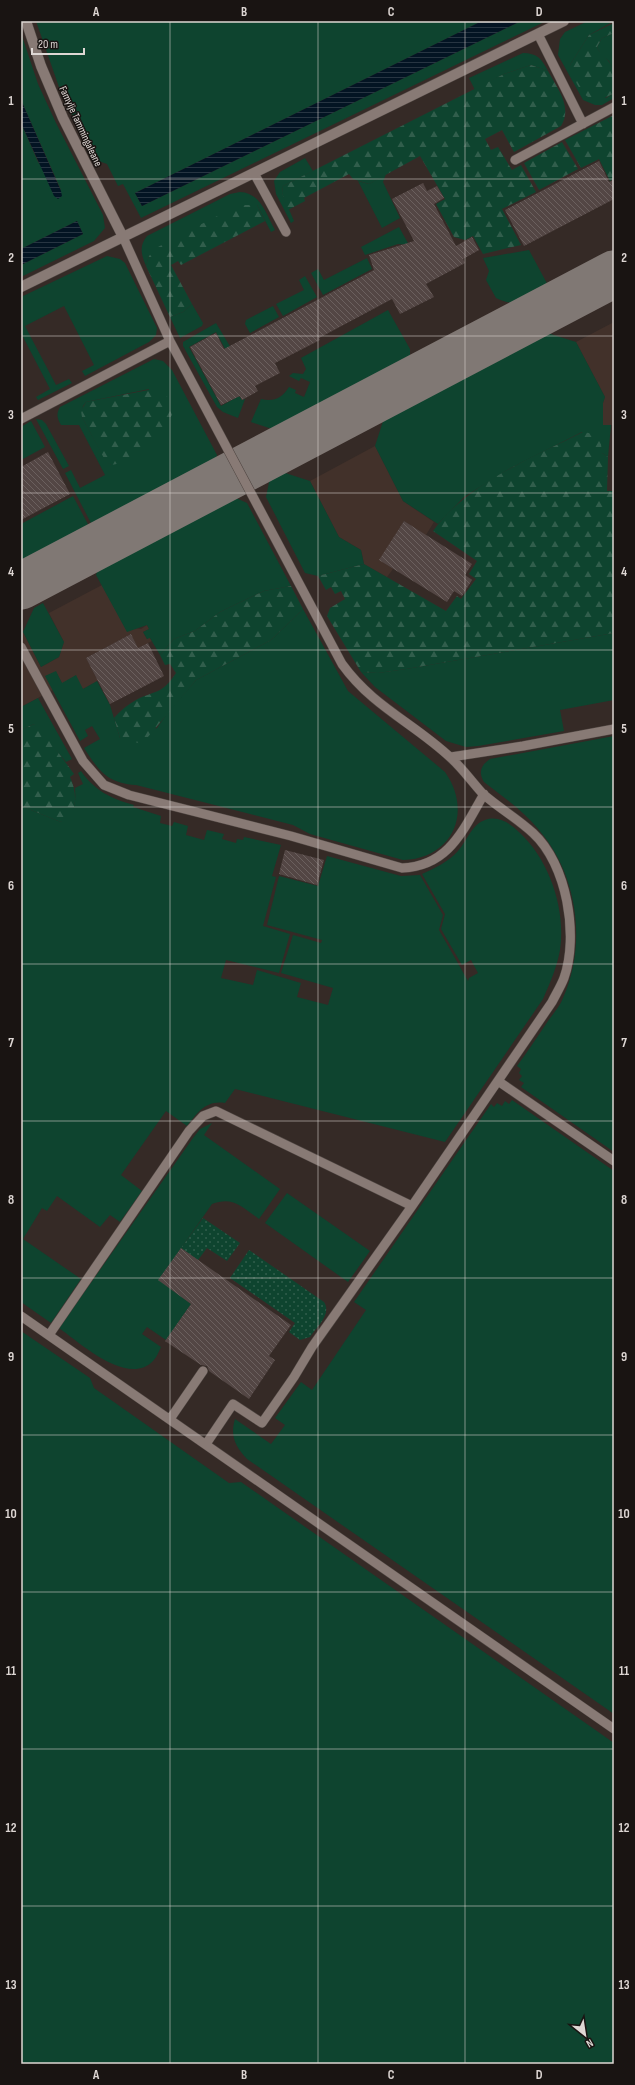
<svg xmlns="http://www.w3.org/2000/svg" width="635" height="2085" viewBox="0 0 635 2085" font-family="'Sofia Sans Condensed',sans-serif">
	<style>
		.built { fill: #42312a }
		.grass { fill: #0e442f; fill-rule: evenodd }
		.forest { fill: url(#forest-firs) }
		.garden { fill: url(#garden-dots) }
		.water { fill: url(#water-rules) }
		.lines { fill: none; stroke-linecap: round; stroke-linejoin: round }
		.taxiway { stroke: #807874; stroke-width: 47 }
		.building { fill: url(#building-back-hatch) }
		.lane-casing { stroke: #4f4642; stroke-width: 10 }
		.street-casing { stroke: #4f4642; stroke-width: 11 }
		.lane { stroke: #887a75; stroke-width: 9 }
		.street { stroke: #887a75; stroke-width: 10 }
		.grid { fill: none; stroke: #ded7d4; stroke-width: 1; stroke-opacity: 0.55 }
		.labels { text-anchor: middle; stroke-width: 3; stroke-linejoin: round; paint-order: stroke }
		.street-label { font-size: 11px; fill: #ded7d4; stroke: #191412 }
		.neatline { fill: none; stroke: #ded7d4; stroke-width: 1.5 }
		.grid-label { font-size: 13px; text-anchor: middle; font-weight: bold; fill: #ded7d4 }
	</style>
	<defs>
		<pattern id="forest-firs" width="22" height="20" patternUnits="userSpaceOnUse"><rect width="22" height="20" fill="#0e442f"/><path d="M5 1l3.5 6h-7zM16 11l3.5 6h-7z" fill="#315e4c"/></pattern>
		<pattern id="garden-dots" width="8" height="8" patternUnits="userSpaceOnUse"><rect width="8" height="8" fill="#0e442f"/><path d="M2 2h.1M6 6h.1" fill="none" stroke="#315e4c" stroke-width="1.8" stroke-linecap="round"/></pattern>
		<pattern id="water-rules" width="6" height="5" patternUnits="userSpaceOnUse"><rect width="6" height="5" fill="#031423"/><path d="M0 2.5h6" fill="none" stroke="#273542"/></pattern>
		<pattern id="building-back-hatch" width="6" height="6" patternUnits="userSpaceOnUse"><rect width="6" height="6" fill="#534644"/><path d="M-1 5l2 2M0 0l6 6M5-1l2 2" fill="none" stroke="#6b605e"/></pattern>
	</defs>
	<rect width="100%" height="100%" fill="#352a26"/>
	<path class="built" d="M614,322L613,425H603V403L605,397L576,342Z
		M375,446L403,501L434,522L426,535L404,521L380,560L393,569L387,577L364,564L361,550L339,537L310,481Z
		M102,585L127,631L135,628L141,629L147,625L149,629L143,632L147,639L149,637L152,641L138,648L131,634L86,658L98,681L83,689L62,683L56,672L46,676L53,690L21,707V633L23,632L41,667L59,657L64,642L49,613Z"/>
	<path class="grass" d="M36,21H482L135,193L142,206L521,21H546L141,218L123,184L118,186L107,164L93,159L59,87Z
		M588,21H614L589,35L570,65L606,98L614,93V98L602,105H595L583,100L558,55L560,39L565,32Z
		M21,33L38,84L56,123L103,215L105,228L94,241L21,277V265L83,234L77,221L21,249V123L38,162L61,190L21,100Z
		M614,33V74L609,61L601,55L597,47L602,38Z
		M523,53C537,53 542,59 548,71L531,65L504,74L475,90L469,78Z
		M305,158L313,171L283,186L282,193L294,221L291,223L276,194L274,181L280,172Z
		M386,174L383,182L400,218L382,228L358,181L369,184Z
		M240,192C261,193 266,214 275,230L271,232L257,205L149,256L146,266C141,254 139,246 147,236L230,194Z
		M399,227L409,245L398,244L365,255L361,247Z
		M529,250L550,289C529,300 519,309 496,298L486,280L489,271L483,258Z
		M107,256L120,259L125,263L157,328L156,335L149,342L85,376L82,371L94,365L64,306L25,326L56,385L69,379L72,383L38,400L36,397L50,389L21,333V297Z
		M367,258L372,269L323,295L311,273L318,269L324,280Z
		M305,276L317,297L283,316L276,304L304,290L299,280Z
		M192,304L203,323L202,326L180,338L170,317L183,312Z
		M273,306L279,317L250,333L245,324L246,320Z
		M388,310L410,349V355L406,364L278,431L251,422L261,399C274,402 282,398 289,387L296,390L295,393L304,397L310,382L301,378L299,381L289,376L293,373L303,374L306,369L301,358Z
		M216,323L237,358L231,360L216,332L189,347L221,406L239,396L242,400L245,399L238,418L223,412L217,407L183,346V342Z
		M541,331L576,342L605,397L603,403V425H611L608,457L602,453L582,432L509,469L464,497L438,524L403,501L375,446L386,412Z
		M154,359L163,361L172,370L217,455L214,465L94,529L65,473L71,470L80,488L105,475L79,425H61C57,418 56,414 60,407ZM149,389L111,465L106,461L82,417L83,406L86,402Z
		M36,419L42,420L46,424L69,466L63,469Z
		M31,421L45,447L21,460V427Z
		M276,470L310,481L339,537L361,550L364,564L318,576L305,573L266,497L271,473Z
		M73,496L91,530L21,567V524Z
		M224,497L236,498L247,503L291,586L264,591L220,612L195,631L174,639L160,655L150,638L147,639L143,632L149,629L147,625L127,632L96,575L100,562Z
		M43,603L64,642L59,657L41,667L23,632L34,608Z
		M303,609L348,691L445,772C473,812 453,858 403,860L310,834L293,825L136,785C107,783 99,771 84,748L100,739L92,726L85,730L88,736L80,741L45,676L56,671L62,683L76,675L83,689L97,681L110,705L120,738L157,728L168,712L196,680L271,640Z
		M614,633V700L560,710L564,731L478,746L466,747L446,741L375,687L361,672L378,673L406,669Z
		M38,698L72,759L66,762L34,724L21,730V707Z
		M614,736V1152L521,1087L524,1083L519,1080L522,1076L519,1073L521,1069L517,1066C528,1051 538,1036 548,1021C553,1014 560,1006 563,998C587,944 578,875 539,830C524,811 503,797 484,782C478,772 481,765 490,759Z
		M81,771C94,790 111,799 134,805L133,807L161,816L160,823L172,826L174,822L188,826L186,835L204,840L207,830L224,834L222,839L236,843L237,839L243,840L244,837L281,845L272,876L276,877L263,926L290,934L279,973L226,960L221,978L253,985L257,970L301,983L297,997L328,1005L333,988L281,973L293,935L321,943L322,940L267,925L279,876L318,886L327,856L401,876L420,875L443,915L439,930L468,981L469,978L478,973L471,960L462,965L441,929L445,914L422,874C435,868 448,862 458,851C467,841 472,824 485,820C499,815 511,824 520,833C550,861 566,910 560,950C557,967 550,983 543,999L445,1142L235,1089L225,1103C206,1100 198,1112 187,1126L166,1111L121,1175L142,1191L120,1222L110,1215L100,1227L57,1196L47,1211L42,1208L23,1239L81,1279L51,1323L21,1302V806L61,822C75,811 76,805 75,788L83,784L78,773Z
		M512,1100L614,1171V1714L247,1459C235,1446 230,1436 235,1419L271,1444L285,1425L275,1418L301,1382L312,1390L366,1310L354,1302L491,1104L494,1107L497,1103L502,1106L505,1101L509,1104Z
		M212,1123L204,1135L280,1189L259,1219C242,1207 233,1196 212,1204L159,1280L191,1304L166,1340L147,1327L142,1334L161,1347C159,1351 157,1357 153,1361C128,1387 80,1343 59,1328L193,1138L200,1129Z
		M287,1193L370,1251L348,1282L265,1223Z
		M21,1331L90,1378L94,1388L229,1483L241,1482L614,1743V2064H21Z"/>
	<path class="forest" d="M614,23V33L602,38L597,47C601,56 605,56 609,62C615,71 614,83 614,93C587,110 577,89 570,65L589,35Z
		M531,65L548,71C557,88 573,107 561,126L514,152L502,130L485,139L491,150L498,147L512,170L521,165L536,192L502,209L521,245L483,254L473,236L465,240L454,237L436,204L445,199L420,156L369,184L353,179L349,174L304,198L305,201L288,210L282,193L283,186L504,74Z
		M614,115V179L610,181L599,159L581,168L565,140Z
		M562,142L578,169L539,190L524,163Z
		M243,205H257L265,221L181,265L178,261L171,265L192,304L183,312L170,317L146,266L149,256L158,247L213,218Z
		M159,388L172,402L174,412C162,431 134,463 111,465L106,462L82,417L81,411L86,402Z
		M583,432L600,435L602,453L608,457L607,491H614V633L406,669L378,673L361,672L327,616L330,608L345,599L341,591L335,594L331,587L326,590L318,576L364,564L446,611L457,596L461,599L476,579L469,574L477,561L433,531C469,482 530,459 583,432Z
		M291,586L303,609L271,640L196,680L142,744L120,738L114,718C120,711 127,705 136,700C155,690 162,695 176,673L170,664L165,665L160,655L174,639L195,631L220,612L264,591Z
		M34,724L41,729L74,774L70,777C77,792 79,814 61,822L21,806V730Z"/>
	<path class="garden" d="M203,1218L240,1243L227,1261L207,1248L198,1260L181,1248Z
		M249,1250L324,1302C332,1314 317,1327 310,1337L300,1340L289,1332L295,1323L230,1278Z"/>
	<path class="water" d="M482,21H521L142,206L135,193Z
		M21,100L61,191L62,196L58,199L54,196L21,123Z
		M77,221L83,234L21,265V249Z"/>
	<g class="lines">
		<path class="taxiway" d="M21,586L614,274"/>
	</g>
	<path class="building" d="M599,161L609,182L614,180V199L524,246L505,210Z
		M423,183L427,191L437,186L444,198L434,204L456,246L472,237L479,250L463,259L465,263L426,284L434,297L400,314L392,299L319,338L320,340L275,363L280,373L255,386L258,391L242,400L240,396L221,405L190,347L216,333L224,349L374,270L369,255L414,241L392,199Z
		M48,452L70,494L21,520V467Z
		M404,521L472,564L465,575L472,580L462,596L454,591L447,602L379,560Z
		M131,634L138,648L148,643L164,676L110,704L86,658Z
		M285,850L324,860L317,885L279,874Z
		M181,1248L291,1325L269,1356L275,1360L249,1399L209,1371L207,1366L201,1365L165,1341L191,1304L158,1280Z"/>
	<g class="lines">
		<defs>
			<path id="lane" d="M538,34L583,124
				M515,160L614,107
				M254,173L286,232
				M123,237L170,341L342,664C373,707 414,723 451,758C463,769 472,782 483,794C499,808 518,819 533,833C567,864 579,936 564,978C561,986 556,994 552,1002L412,1206L312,1347L294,1377L262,1423L233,1404L206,1444
				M21,419L170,341
				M21,647L83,761L104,785L129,795L291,836L402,868C449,866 463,830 484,794
				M451,757L523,746L614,729
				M498,1081L614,1161
				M21,1316L614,1729
				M49,1335L189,1131L203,1116L216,1111L412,1206
				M170,1419L203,1371"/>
			<path id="street" d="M26,21L41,66L63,118L123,237
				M21,287L564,21"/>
		</defs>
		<use href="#lane" class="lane-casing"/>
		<use href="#street" class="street-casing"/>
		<use href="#lane" class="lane"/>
		<use href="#street" class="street"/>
	</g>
	<path class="grid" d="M170,21V2064M318,21V2064M465,21V2064M21,179H614M21,336H614M21,493H614M21,650H614M21,807H614M21,964H614M21,1121H614M21,1278H614M21,1435H614M21,1592H614M21,1749H614M21,1906H614"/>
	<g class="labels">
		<g class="street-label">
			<text transform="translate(81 126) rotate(65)" y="4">Famylje Tammingaleane</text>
		</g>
	</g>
	<rect width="635" height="2085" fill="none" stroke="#191412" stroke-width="44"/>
	<g transform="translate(585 2035) rotate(150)" stroke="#191412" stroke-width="3" paint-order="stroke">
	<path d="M0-3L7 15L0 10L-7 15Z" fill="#ded7d4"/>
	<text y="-6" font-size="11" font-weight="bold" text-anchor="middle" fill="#ded7d4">N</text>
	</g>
	<path d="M32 48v6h52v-6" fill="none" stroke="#ded7d4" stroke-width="2"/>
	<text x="38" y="48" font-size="12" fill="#ded7d4" stroke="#191412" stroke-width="3" paint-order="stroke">20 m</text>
	<rect x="22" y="22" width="591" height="2041" class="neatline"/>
	<g class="grid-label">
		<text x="96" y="16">A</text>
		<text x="244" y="16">B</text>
		<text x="391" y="16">C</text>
		<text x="539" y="16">D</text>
		<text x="11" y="105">1</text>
		<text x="624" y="105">1</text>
		<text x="11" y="262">2</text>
		<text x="624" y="262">2</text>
		<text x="11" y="419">3</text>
		<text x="624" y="419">3</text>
		<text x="11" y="576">4</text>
		<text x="624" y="576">4</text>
		<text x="11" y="733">5</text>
		<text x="624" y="733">5</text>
		<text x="11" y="890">6</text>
		<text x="624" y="890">6</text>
		<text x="11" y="1047">7</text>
		<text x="624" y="1047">7</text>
		<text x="11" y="1204">8</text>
		<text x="624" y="1204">8</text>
		<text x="11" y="1361">9</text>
		<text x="624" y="1361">9</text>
		<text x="11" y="1518">10</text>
		<text x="624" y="1518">10</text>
		<text x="11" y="1675">11</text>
		<text x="624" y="1675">11</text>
		<text x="11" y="1832">12</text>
		<text x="624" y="1832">12</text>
		<text x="11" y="1989">13</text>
		<text x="624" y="1989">13</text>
		<text x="96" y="2079">A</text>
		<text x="244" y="2079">B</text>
		<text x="391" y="2079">C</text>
		<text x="539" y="2079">D</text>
	</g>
</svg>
